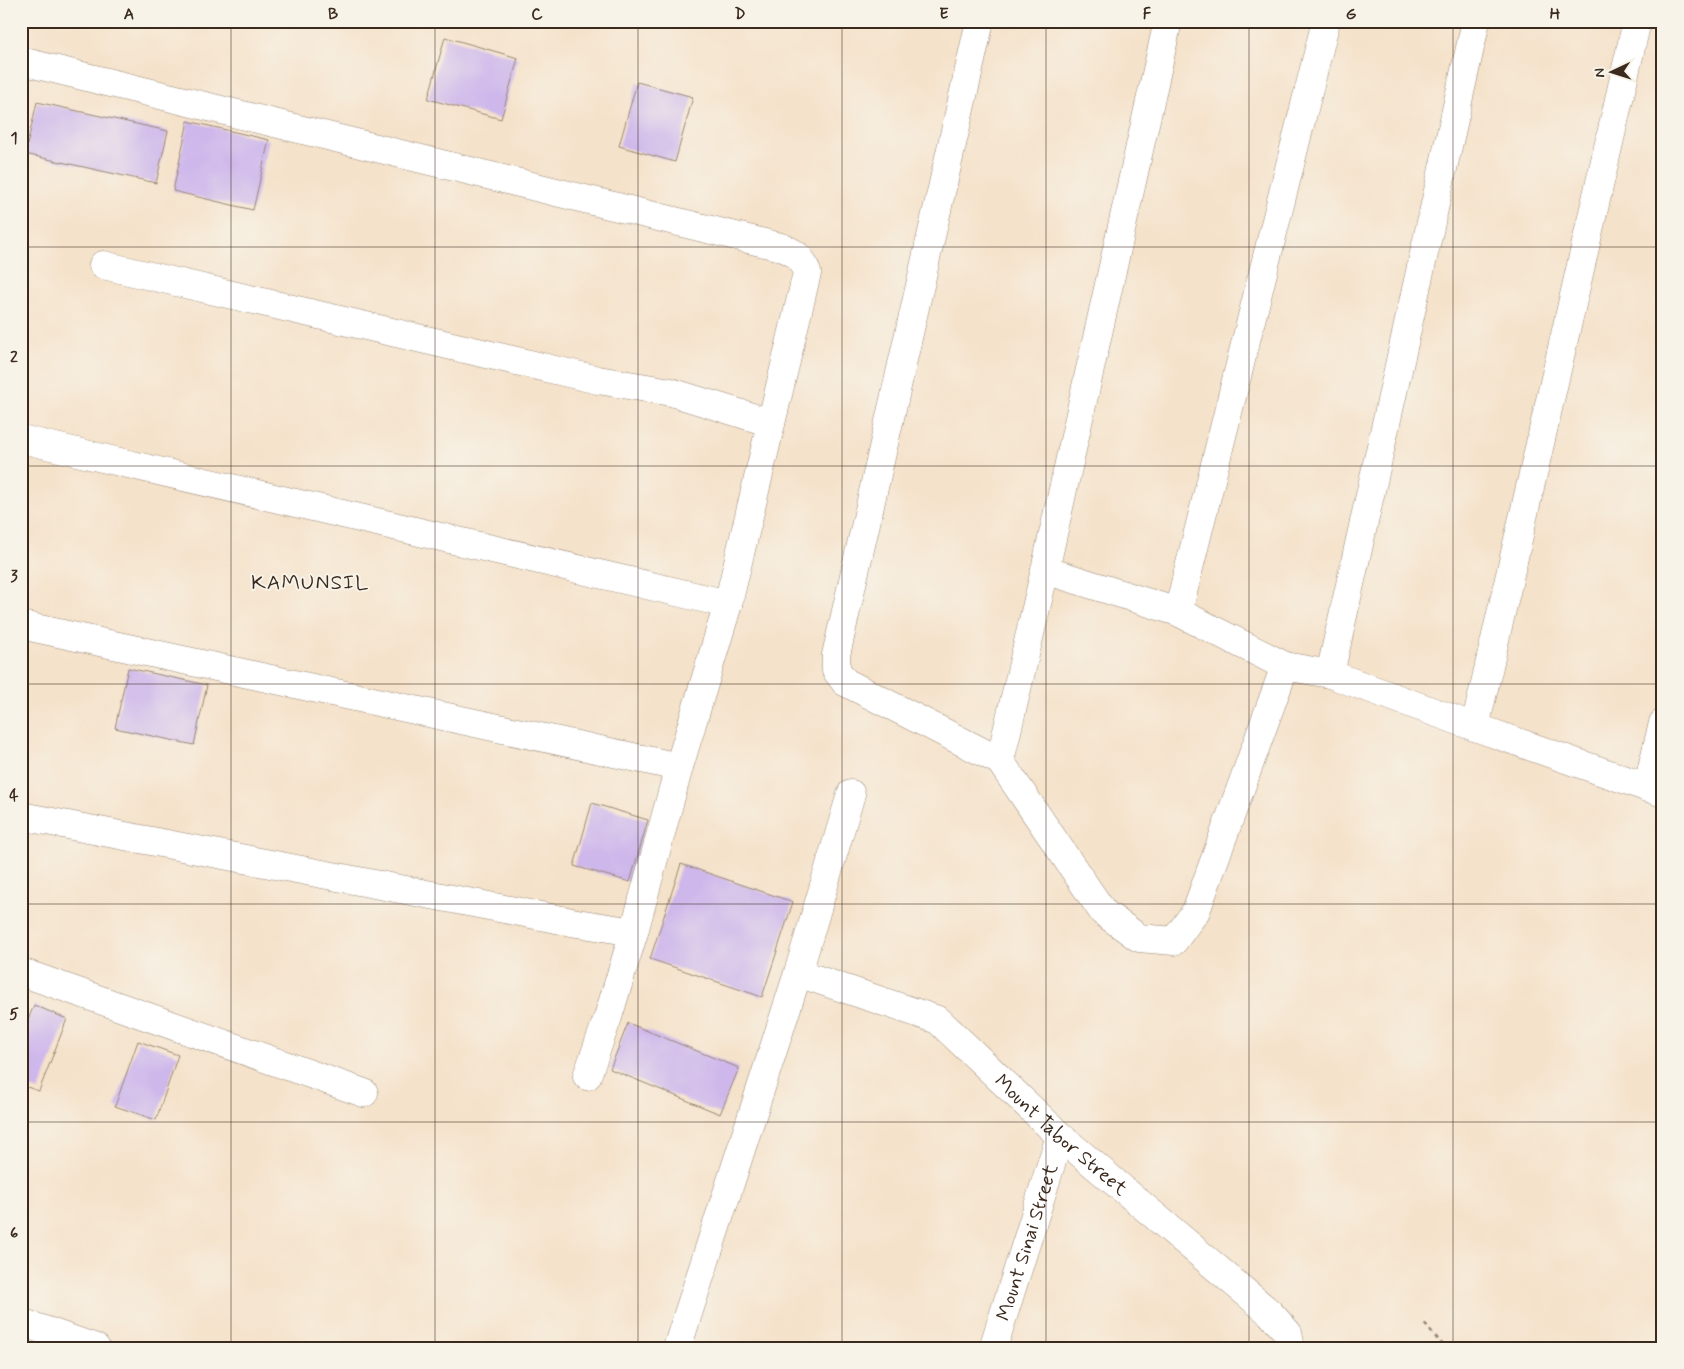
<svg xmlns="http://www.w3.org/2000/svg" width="1684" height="1369" viewBox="0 0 1684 1369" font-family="Mynerve,sans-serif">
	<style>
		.building { fill: #ceb7eb }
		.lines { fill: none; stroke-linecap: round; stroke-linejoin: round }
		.minor-casing { stroke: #988674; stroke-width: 29 }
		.path { stroke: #988674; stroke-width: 3; stroke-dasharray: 4 4; stroke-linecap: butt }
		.minor { stroke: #fff; stroke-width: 28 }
		.grid { fill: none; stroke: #3b2a1e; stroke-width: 1; stroke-opacity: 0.55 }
		.labels { text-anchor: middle; stroke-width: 4; stroke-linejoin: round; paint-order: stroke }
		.street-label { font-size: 20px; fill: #3b2a1e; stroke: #f7f3e8 }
		.neighbourhood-label { font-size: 21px; letter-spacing: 1px; fill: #3b2a1e; stroke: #f7f3e8 }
		.neatline { fill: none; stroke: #3b2a1e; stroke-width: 2 }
		.grid-label { font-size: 16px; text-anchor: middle; font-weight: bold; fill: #3b2a1e }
	</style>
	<rect width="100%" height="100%" fill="#f7f3e8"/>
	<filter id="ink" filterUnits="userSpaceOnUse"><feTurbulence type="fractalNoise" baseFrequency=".02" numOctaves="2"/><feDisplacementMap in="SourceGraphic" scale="10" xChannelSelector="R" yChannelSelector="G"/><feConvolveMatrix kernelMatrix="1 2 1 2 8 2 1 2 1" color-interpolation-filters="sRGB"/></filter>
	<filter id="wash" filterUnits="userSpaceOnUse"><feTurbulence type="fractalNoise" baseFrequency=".0096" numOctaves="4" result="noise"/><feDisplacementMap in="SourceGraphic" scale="20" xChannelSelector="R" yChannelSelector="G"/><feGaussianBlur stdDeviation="1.12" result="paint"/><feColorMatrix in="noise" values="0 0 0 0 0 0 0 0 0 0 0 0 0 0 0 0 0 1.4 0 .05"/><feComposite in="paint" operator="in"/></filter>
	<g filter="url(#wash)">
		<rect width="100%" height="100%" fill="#f5e2ca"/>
		<g id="blocks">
			<path class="building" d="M445,37L518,58L501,119L428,99Z
				M637,82L693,97L675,162L619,146Z
				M37,102L168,131L156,183L25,154Z
				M188,121L269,140L253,210L173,191Z
				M128,668L207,685L194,745L115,728Z
				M592,803L648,820L630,882L574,866Z
				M681,864L793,902L762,997L650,959Z
				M34,1005L67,1019L39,1091L21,1085V1037Z
				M628,1023L739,1068L720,1114L610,1069Z
				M138,1041L178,1055L156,1120L115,1106Z"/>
		</g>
	</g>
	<g filter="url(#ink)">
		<use href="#blocks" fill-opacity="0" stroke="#988674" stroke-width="1"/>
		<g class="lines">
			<defs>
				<g id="minor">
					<path d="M980,21L836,655V670L845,682L1000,761L1103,912L1139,938L1174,941L1196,911L1285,666"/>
					<path d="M21,61L781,247C796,253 802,257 807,273L728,604L679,767L634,932L577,923L21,816"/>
					<path d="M103,265L598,380L671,392L771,423"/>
					<path d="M21,439L728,604"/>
					<path d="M1045,570L1178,612L1285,666L1330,674L1475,727L1663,793"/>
					<path d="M1178,612L1326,21"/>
					<path d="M21,625L679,767"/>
					<path d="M1330,674L1476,21"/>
					<path d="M1475,727L1637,21"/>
					<path d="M1000,761L1045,570L1168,21"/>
					<path d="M1647,788L1663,723"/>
					<path d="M21,972L364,1093"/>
					<path id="s1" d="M798,973L938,1020L1060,1136L1270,1313L1288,1333L1291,1348"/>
					<path d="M587,1076L608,1017L634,932"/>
					<path d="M21,1322L96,1348"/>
					<path d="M677,1348L798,973L851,794"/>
					<path id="s2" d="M993,1348L1060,1136"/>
				</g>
			</defs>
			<use href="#minor" class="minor-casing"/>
			<path class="path" d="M1425,1324L1445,1348"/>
			<use href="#minor" class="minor"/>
		</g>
	</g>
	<path class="grid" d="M231,21V1348M435,21V1348M638,21V1348M842,21V1348M1046,21V1348M1249,21V1348M1453,21V1348M21,247H1663M21,466H1663M21,684H1663M21,904H1663M21,1122H1663"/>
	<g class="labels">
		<g class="street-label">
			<text dy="7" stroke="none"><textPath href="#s1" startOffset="316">Mount Tabor Street</textPath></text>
			<text dy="7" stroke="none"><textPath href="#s2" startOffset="111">Mount Sinai Street</textPath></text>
		</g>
		<g class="neighbourhood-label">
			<text x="310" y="589">KAMUNSIL</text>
		</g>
	</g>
	<rect width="1684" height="1369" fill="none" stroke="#f7f3e8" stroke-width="55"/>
	<g transform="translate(1612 72) rotate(266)" stroke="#f7f3e8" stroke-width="4" paint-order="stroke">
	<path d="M0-4L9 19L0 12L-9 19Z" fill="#3b2a1e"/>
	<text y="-8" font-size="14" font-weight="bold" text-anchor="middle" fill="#3b2a1e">N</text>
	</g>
	<rect x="28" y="28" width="1628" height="1314" class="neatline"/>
	<g class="grid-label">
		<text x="129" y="19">A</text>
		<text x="333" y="19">B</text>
		<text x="537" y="19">C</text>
		<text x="740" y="19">D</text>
		<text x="944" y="19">E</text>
		<text x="1147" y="19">F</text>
		<text x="1351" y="19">G</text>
		<text x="1555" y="19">H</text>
		<text x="14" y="143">1</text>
		<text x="14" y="362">2</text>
		<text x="14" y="581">3</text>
		<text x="14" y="800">4</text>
		<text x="14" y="1019">5</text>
		<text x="14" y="1238">6</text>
	</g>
</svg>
